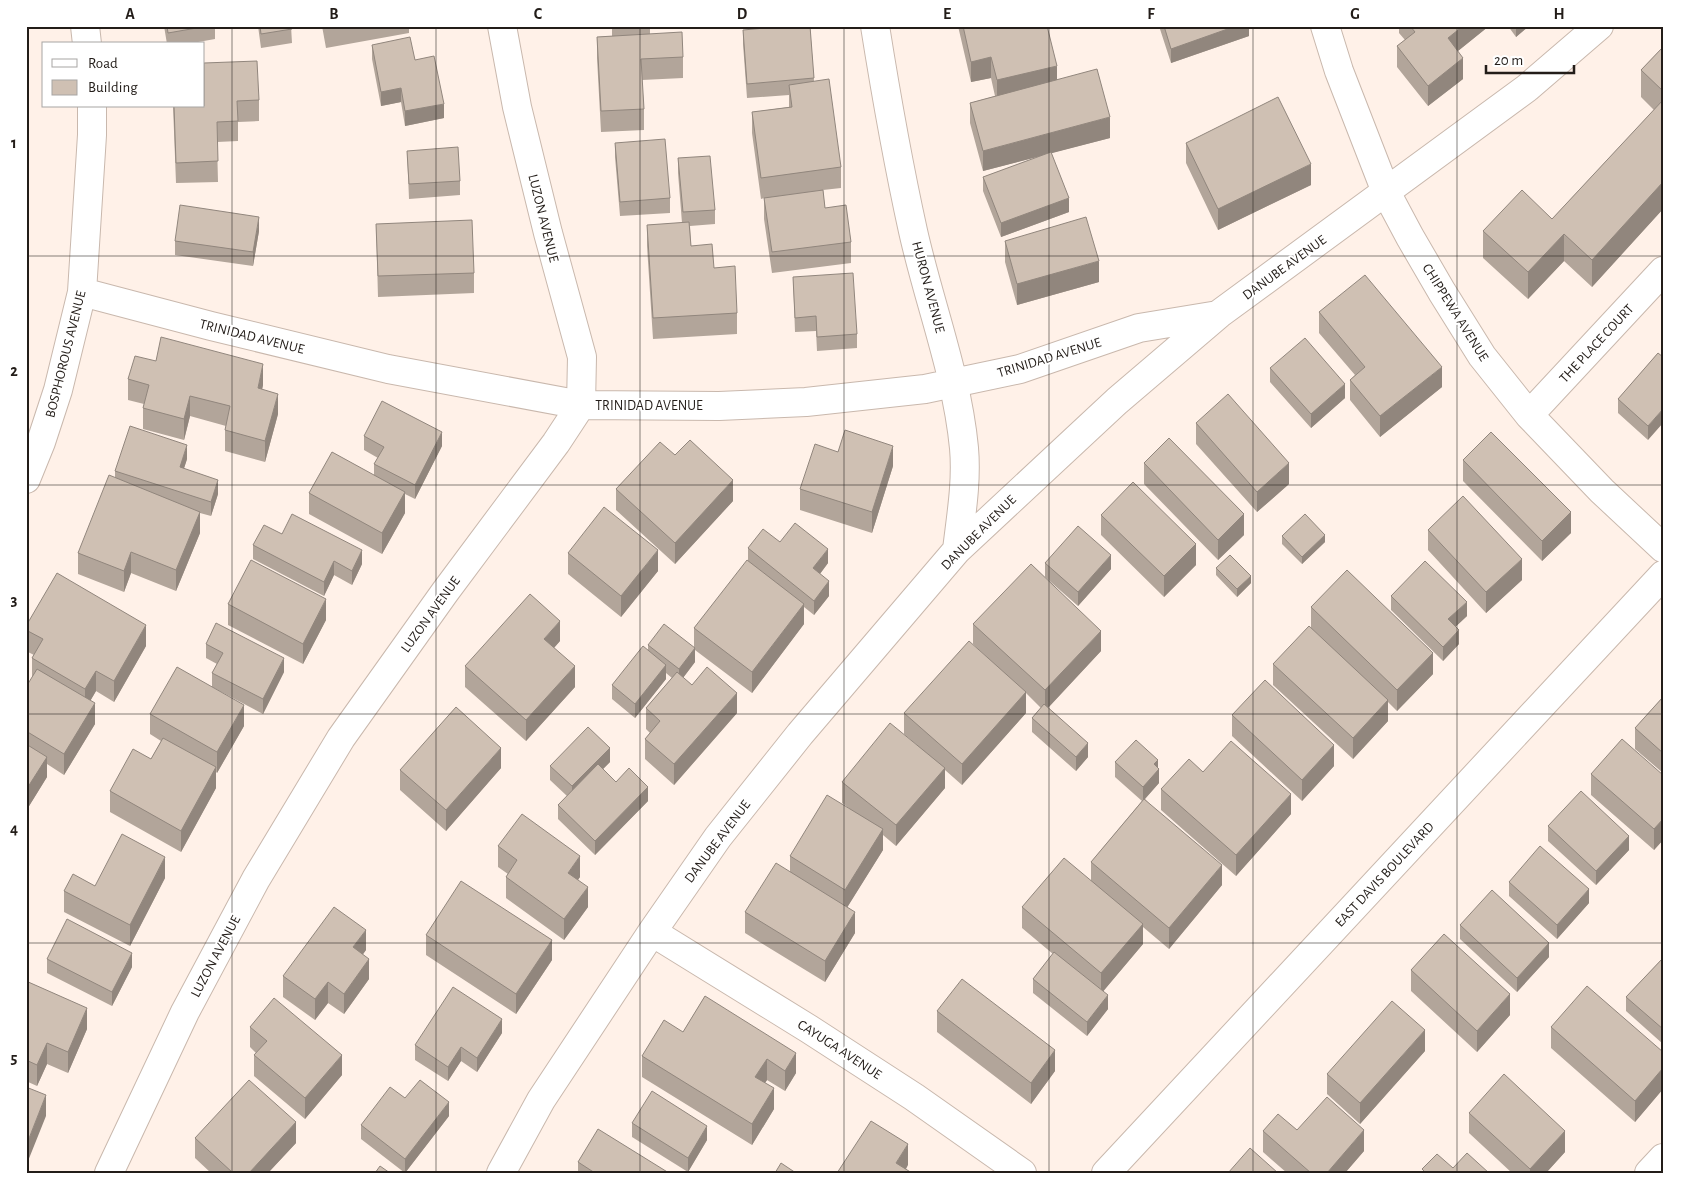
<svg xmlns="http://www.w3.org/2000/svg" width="1689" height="1199" viewBox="0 0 1689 1199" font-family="'Alegreya Sans',sans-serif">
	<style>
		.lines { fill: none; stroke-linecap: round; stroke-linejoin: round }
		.minor-casing { stroke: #c9b8ad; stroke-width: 30 }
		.minor { stroke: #fff; stroke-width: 28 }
		.wall { fill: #b2a59a }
		.shaded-wall { fill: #91867d }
		.building { fill: #cfc0b3; stroke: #91867d }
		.grid { fill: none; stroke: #231d19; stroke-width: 1; stroke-opacity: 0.55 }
		.labels { text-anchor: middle; stroke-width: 4; stroke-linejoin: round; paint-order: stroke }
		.street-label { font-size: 14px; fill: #231d19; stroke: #fff }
		.neatline { fill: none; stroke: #231d19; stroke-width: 2 }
		.grid-label { font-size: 16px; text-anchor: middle; font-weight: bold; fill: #231d19 }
	</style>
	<rect width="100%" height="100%" fill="#fff1e8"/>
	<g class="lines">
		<defs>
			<path id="minor" d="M85,26L87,44
				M875,26C886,95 898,163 913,231C929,303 957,374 964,448C967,482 961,516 957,550
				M1325,26L1339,71L1386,192L1410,237L1442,292L1482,356L1529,415L1602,491L1663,548
				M82,292L211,326L388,369L581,405L719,406L806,402L925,389L1020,369L1139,328L1218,315
				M1529,415L1663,271
				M26,479L41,442L58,390L82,292L92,135V106
				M652,932L809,1029L914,1097L1022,1173
				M109,1173L185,1012L256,879L341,738L445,592L556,443L581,405L582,357L548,233L517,107L502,26
				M501,1173L541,1100L652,932L718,837L800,734L957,550L1117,401L1219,314L1527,88L1599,26
				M1106,1173L1663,575
				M1649,1173L1663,1158"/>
		</defs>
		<use href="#minor" class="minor-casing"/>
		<use href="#minor" class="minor"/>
	</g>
	<path class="wall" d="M164,26H215V39L187,44H167Z
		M258,26H291L292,43L261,48Z
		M322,26H409V33L326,48Z
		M612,26H650V34L683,57V78L642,80L644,109V130L601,132L597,58V37L612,36Z
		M810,26L814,81L841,167V188L823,190L825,208L851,242V263L772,273L764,219V198L761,199L752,133V112L789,107V95L747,98L743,44V30Z
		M958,26H1047L1057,80L1110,138L1051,153L1069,212L1001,237L983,191V177L1044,155L983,171L970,123V103L995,96L991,78L971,82Z
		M1159,26H1249V36L1171,63Z
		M1399,26H1489L1458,51L1463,79L1428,106L1397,67V46L1405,40L1399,33Z
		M1508,26H1529L1516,37Z
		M372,45L415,60L444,118L405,126L401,102L381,106L372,59Z
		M1663,47V209L1592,287L1564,261L1528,299L1483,258V231L1552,219L1654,110L1641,97V70Z
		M204,63L259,100V121L238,122V141L217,142L218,182L176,183L173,106H204Z
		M615,143L670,198V213L620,216L615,157Z
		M1186,143L1311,185L1218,230L1186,163Z
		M407,151L460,181V195L409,199Z
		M678,158L715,210V224L690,226L691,246L714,268L737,313V334L653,339L647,246V225L682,223L678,173Z
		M376,224L474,273V293L378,297Z
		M259,231L253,266L175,255V241Z
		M1005,241L1099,282L1017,305L1005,262Z
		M793,277L857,334V348L817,351L816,331L795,332Z
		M1319,312L1442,387L1380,437L1350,400V380L1355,375L1319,333Z
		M1658,353L1648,440L1618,413V399Z
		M156,361L263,385L262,389L278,414L265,462L225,451V430L226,426L190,416L184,440L143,429V408L144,404L128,400V379Z
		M1270,368L1345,398L1311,428L1270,382Z
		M1196,423L1289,484L1257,512L1196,444Z
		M364,436L442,446L415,499L405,494V513L382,554L309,514V493L374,475V464L378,458L364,450Z
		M675,455L733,501L675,564L616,510V489Z
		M187,459L184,468L218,494L211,516L200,513V533L176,591L131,573L124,592L78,574V553L115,478V471Z
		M1463,460L1571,533L1542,561L1463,481Z
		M1144,463L1244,535L1218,560L1144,484Z
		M893,466L872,533L800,510V489Z
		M1101,515L1196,565L1164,597L1101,535Z
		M1428,530L1522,580L1486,613L1428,550Z
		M282,534L362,564L352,585L334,575L324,596L253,559V545Z
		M1282,536L1325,542L1302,564L1282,544Z
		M780,542L828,563L820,574L829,596L814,615L804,607V624L752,693L695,650V662L683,678L692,685L737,713L674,785L645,759V739L650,733L646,729V708L672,678L666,673V679L635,718L612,699V685L648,650V645L694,647V628L748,561V548Z
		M568,553L658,571L621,617L568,574Z
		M1045,563L1111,569L1078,606L1045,577Z
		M1216,568L1251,583L1237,597L1216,575Z
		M1391,596L1467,616L1456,626L1459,644L1443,661L1391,610Z
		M228,604L326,620L303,664L228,625Z
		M1311,607L1433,674L1397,711L1388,702V721L1353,759L1273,685V664L1340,656L1311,628Z
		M973,624L1101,651L1048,708L1088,757L1076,771L1032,732V718L1041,708L1026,693V713L962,785L945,770V788L896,846L883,835V850L847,907L855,933L825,982L745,933V912L790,872V856L850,809L842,803V782L918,746L904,734V713L994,664L973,644Z
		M26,626L146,646L114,702L96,691L90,701L95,724L64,775L47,764V777L26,811V687L32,678V658L34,655L26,651Z
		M560,641L554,648L575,687L526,741L465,687V666Z
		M206,644L284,672L263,714L212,687V673L217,664L206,658Z
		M1663,697V773L1635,749V728Z
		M150,714L244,726L217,773L216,772V788L181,852L110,812V791L151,759L161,741L150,734Z
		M1232,715L1334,766L1302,801L1232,736Z
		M610,762L603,769L616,782L648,801L595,855L558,819V805L567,796L550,780V766Z
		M1115,762L1158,768L1159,783L1145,799L1222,885L1169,949L1143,927V944L1103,991L1108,1009L1087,1036L1033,993V979L1053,954L1022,928V907L1091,880V862L1142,801L1115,777Z
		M501,768L446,831L400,790V770Z
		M1203,772L1291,814L1236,876L1161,810V789Z
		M1591,774L1663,775V840L1654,850L1591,795Z
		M1548,826L1629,850L1596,885L1548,841Z
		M498,846L580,877L578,880L588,907L564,940L506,898V877L508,874L498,867Z
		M165,878L130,946L64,912V891L95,886Z
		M1509,882L1589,903L1557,939L1509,896Z
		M1460,925L1549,957L1517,992L1460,939Z
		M1663,932V950L1661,948V934Z
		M426,935L552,960L516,1014L426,955Z
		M366,950L363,954L369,979L344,1014L328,1003L315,1020L283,997V976Z
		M1663,958V1044L1626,1011V997Z
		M47,959L132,967L112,1006L47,973Z
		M1411,970L1510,1015L1477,1052L1411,991Z
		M26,981L87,1029L68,1073L47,1064L37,1086L26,1081Z
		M705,996L796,1073L785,1091L767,1080L765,1083L774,1109L752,1145L642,1077V1056L683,1032Z
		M937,1011L1055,1071L1031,1104L937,1032Z
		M250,1027L342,1075L305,1119L254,1076V1055L256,1053L250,1047Z
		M1551,1027L1663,1052V1089L1635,1122L1551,1048Z
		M502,1033L477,1072L461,1061L448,1081L415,1060V1045Z
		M1425,1051L1360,1124L1327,1094V1074Z
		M1469,1113L1565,1152L1546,1173H1512L1469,1133Z
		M449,1116L405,1173L361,1139V1125Z
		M632,1123L707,1140L688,1172L632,1137Z
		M1263,1131L1364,1151L1345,1173H1287L1263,1152Z
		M195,1138L296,1143L268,1173H211L195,1158Z
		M578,1162L669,1173H578Z"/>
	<path class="shaded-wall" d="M1236,26H1249V36L1171,63V49Z
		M1463,26H1489L1448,59V38Z
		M1516,26H1529L1516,37Z
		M991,57V78L971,82V62Z
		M1463,58V79L1428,106V86Z
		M1057,66V87L997,101V80Z
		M401,88V102L381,106V92Z
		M444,104V118L405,126V111Z
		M1110,117V138L983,171V151Z
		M1311,164V185L1218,230V209Z
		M1663,182V209L1592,287V260Z
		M1069,198V212L1001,237V223Z
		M259,217V231L253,266V252Z
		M1564,234V261L1528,299V272Z
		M1099,261V282L1017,305V284Z
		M263,364V385L258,409V388Z
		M1442,367V387L1380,437V416Z
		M1345,384V398L1311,428V414Z
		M278,394V414L265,462V441Z
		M190,396V416L184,440V419Z
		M1663,409V423L1648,440V426Z
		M442,432V446L415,499V485Z
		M187,445V459L180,481V467Z
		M893,446V466L872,533V512Z
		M1289,463V484L1257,512V492Z
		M218,480V494L211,516V502Z
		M733,480V501L675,564V543Z
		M405,492V513L382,554V533Z
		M200,512V533L176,591V570Z
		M1571,512V533L1542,561V541Z
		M1244,514V535L1218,560V540Z
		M1325,535V542L1302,564V557Z
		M1196,544V565L1164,597V576Z
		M828,549V563L813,583V568Z
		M362,550V564L352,585V571Z
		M658,550V571L621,617V596Z
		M131,552V573L124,592V571Z
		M1111,555V569L1078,606V592Z
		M1522,559V580L1486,613V592Z
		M334,561V575L324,596V582Z
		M1251,576V583L1237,597V589Z
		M829,581V596L814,615V601Z
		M326,599V620L303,664V644Z
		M1467,602V616L1448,634V619Z
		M804,604V624L752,693V672Z
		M560,621V641L544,659V639Z
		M146,625V646L114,702V681Z
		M1459,630V644L1443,661V647Z
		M1101,631V651L1045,711V690Z
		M695,648V662L679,683V669Z
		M1433,653V674L1397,711V690Z
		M284,658V672L263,714V699Z
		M666,665V679L635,718V704Z
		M575,666V687L526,741V720Z
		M96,671V691L85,710V689Z
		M1026,692V713L962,785V764Z
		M737,693V713L674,785V764Z
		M1388,700V721L1353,759V738Z
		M95,703V724L64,775V754Z
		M244,705V726L217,773V752Z
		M1088,743V757L1076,771V757Z
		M1334,745V766L1302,801V780Z
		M501,748V768L446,831V810Z
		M610,748V762L572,800V786Z
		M47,757V777L26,811V790Z
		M1158,760V770L1159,769V783L1143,801V787L1154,764Z
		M216,767V788L181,852V831Z
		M945,768V788L896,846V825Z
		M648,787V801L595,855V841Z
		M1291,794V814L1236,876V855Z
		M1663,819V840L1654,850V829Z
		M883,829V850L845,911V890Z
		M1629,836V850L1596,885V871Z
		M580,856V877L568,893V873Z
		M165,857V878L130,946V925Z
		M1222,865V885L1169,949V928Z
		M588,887V907L564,940V919Z
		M1589,889V903L1557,939V925Z
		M855,912V933L825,982V961Z
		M1143,924V944L1101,994V973Z
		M366,930V950L353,968V947Z
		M552,940V960L516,1014V994Z
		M1549,943V957L1517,992V978Z
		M132,953V967L112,1006V992Z
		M369,959V979L344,1014V994Z
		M328,982V1003L315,1020V999Z
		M1510,994V1015L1477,1052V1031Z
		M1108,995V1009L1087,1036V1022Z
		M87,1008V1029L68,1073V1052Z
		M502,1019V1033L477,1072V1058Z
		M1425,1030V1051L1360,1124V1103Z
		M47,1043V1064L37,1086V1065Z
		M461,1047V1061L448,1081V1067Z
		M1055,1050V1071L1031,1104V1083Z
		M796,1053V1073L785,1091V1071Z
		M342,1055V1075L305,1119V1098Z
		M767,1059V1080L755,1098V1077Z
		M1663,1068V1089L1635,1122V1101Z
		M774,1088V1109L752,1145V1124Z
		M46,1095V1116L26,1166V1146Z
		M449,1102V1116L405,1173V1159Z
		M296,1122V1143L268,1173H249Z
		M707,1126V1140L688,1172V1158Z
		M1364,1130V1151L1345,1173H1327Z
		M1565,1131V1152L1546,1173H1530V1169Z
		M908,1144V1165L904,1173L896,1163Z"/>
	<path class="building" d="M167,26H208L168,33Z
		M260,26H291L292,29L261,34Z
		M787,26H810L814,78L747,84L743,30Z
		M963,26H1047L1057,66L997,80L991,57L971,62Z
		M1164,26H1236L1171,49Z
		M1410,26H1463L1448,38L1463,58L1428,86L1397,46L1415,32Z
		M682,32L683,57L641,59L644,109L601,111L597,37Z
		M410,37L415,60L434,56L444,104L405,111L401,88L381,92L372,45Z
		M1663,47V91L1641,70Z
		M257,61L259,100L237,101L238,121L217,122L218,161L176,163L174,106H204V63Z
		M1097,69L1110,117L983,151L970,103Z
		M829,79L841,167L761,178L752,112L792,107L789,85Z
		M1278,97L1311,164L1218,209L1186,143Z
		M1663,100V182L1592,260L1564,234L1528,272L1483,231L1522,190L1552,219Z
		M665,139L670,198L620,202L615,143Z
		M458,147L460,181L409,184L407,151Z
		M1051,152L1069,198L1001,223L983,177Z
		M710,156L715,210L683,212L678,158Z
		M823,190L825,208L846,205L851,242L772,252L764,198Z
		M180,205L259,217L253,252L175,241Z
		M1086,217L1099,261L1017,284L1005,241Z
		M472,220L474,273L378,276L376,224Z
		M689,222L691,246L712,244L714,268L735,266L737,313L653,318L647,225Z
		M853,273L857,334L817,337L816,316L795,318L793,277Z
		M1365,275L1442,367L1380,416L1350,380L1365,367L1319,312Z
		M161,337L263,364L258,388L278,394L265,441L225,430L230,406L190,396L184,419L143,408L149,385L128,379L135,356L156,361Z
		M1305,338L1345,384L1311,414L1270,368Z
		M1658,353L1663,357V409L1648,426L1618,399Z
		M1228,394L1289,463L1257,492L1196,423Z
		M382,401L442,432L415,485L374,464L384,447L364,436Z
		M130,426L187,445L180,467L218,480L211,502L115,471Z
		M845,430L893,446L872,512L800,489L815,444L838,452Z
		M1491,432L1571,512L1542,541L1463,460Z
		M1169,438L1244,514L1218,540L1144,463Z
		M690,440L733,480L675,543L616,489L660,442L675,455Z
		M332,452L405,492L382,533L309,493Z
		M109,475L200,512L176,570L131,552L124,571L78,553Z
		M1133,482L1196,544L1164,576L1101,515Z
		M1463,496L1522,559L1486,592L1428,530Z
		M604,507L658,550L621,596L568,553Z
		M292,514L362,550L352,571L334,561L324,582L253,545L264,525L282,534Z
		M1305,514L1325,535L1302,557L1282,536Z
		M795,523L828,549L813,568L829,581L814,601L748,548L763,529L780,542Z
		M1078,526L1111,555L1078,592L1045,563Z
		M1230,555L1251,576L1237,589L1216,568Z
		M251,560L326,599L303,644L228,604Z
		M747,560L804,604L752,672L694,628Z
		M1425,561L1467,602L1448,619L1459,630L1443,647L1391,596Z
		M1031,564L1101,631L1045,690L973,624Z
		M1347,570L1433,653L1397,690L1311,607Z
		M57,573L146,625L114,681L96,671L85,689L32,658L43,639L26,630V626Z
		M530,594L560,621L544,639L575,666L526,720L465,666Z
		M216,623L284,658L263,699L212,673L223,653L206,644Z
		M664,624L695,648L679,669L648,645Z
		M1309,626L1388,700L1353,738L1273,664Z
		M969,641L1026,692L962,764L904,713Z
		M643,646L666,665L635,704L612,685Z
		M177,667L244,705L217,752L150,714Z
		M707,667L737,693L674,764L645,739L660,721L646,708L677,672L692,685Z
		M37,669L95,703L64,754L26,731V687Z
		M1265,680L1334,745L1302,780L1232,715Z
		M1663,697V753L1635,728Z
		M1044,704L1088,743L1076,757L1032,718Z
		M456,707L501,748L446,810L400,770Z
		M890,723L945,768L896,825L842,782Z
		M588,727L610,748L572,786L550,766Z
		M163,738L216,767L181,831L110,791L133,749L151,759Z
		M1622,739L1663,775V819L1654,829L1591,774Z
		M1136,740L1158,760L1154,764L1159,769L1143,787L1115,762Z
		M1231,741L1291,794L1236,855L1161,789L1189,759L1203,772Z
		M26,744L47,757L26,790Z
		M598,764L616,782L629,768L648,787L595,841L558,805Z
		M1581,791L1629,836L1596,871L1548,826Z
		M827,795L883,829L845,890L790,856Z
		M1144,799L1222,865L1169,928L1091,862Z
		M522,814L580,856L568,873L588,887L564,919L506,877L517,860L498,846Z
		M122,834L165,857L130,925L64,891L73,874L95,886Z
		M1540,846L1589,889L1557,925L1509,882Z
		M1064,858L1143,924L1101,973L1022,907Z
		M776,863L855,912L825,961L745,912Z
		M461,881L552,940L516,994L426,935Z
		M1492,890L1549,943L1517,978L1460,925Z
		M334,907L366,930L353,947L369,959L344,994L328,982L315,999L283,976Z
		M67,919L132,953L112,992L47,959Z
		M1444,934L1510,994L1477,1031L1411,970Z
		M1054,952L1108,995L1087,1022L1033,979Z
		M1663,958V1029L1626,997Z
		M962,979L1055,1050L1031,1083L937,1011Z
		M26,981L87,1008L68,1052L47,1043L37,1065L26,1060Z
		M1587,986L1663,1052V1068L1635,1101L1551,1027Z
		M453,987L502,1019L477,1058L461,1047L448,1067L415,1045Z
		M705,996L796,1053L785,1071L767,1059L755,1077L774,1088L752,1124L642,1056L664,1020L683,1032Z
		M274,998L342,1055L305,1098L254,1055L267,1041L250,1027Z
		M1392,1001L1425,1030L1360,1103L1327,1074Z
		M1504,1074L1565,1131L1530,1169L1469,1113Z
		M249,1080L296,1122L249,1173H233L195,1138Z
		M420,1080L449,1102L405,1159L361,1125L390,1087L405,1098Z
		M26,1087L46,1095L26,1146Z
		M652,1091L707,1126L688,1158L632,1123Z
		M1327,1097L1364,1130L1327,1173H1311L1263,1131L1278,1114L1297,1130Z
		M871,1121L908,1144L896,1163L912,1173H837Z
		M598,1129L669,1173H595L578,1162Z
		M1250,1148L1278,1173H1228Z
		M1467,1153L1489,1173H1426L1422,1169L1437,1154L1453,1168Z
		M781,1163L796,1173H775Z
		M380,1166L390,1173H375Z"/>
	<path class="grid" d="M232,26V1173M436,26V1173M640,26V1173M844,26V1173M1049,26V1173M1253,26V1173M1457,26V1173M26,256H1663M26,485H1663M26,714H1663M26,943H1663"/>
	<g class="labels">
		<g class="street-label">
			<text transform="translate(544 218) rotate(76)" y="5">LUZON AVENUE</text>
			<text transform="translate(1284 267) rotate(-36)" y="5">DANUBE AVENUE</text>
			<text transform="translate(929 287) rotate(75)" y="5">HURON AVENUE</text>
			<text transform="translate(1456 312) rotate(58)" y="5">CHIPPEWA AVENUE</text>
			<text transform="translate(252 336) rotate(14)" y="5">TRINIDAD AVENUE</text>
			<text transform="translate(1596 343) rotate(-47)" y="5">THE PLACE COURT</text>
			<text transform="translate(65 354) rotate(-76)" y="5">BOSPHOROUS AVENUE</text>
			<text transform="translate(1049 357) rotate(-17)" y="5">TRINIDAD AVENUE</text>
			<text x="649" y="410">TRINIDAD AVENUE</text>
			<text transform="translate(978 532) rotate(-45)" y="5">DANUBE AVENUE</text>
			<text transform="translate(430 614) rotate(-54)" y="5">LUZON AVENUE</text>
			<text transform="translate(717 841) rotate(-53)" y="5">DANUBE AVENUE</text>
			<text transform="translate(1384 874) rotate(-47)" y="5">EAST DAVIS BOULEVARD</text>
			<text transform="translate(215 956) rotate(-62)" y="5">LUZON AVENUE</text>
			<text transform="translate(840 1049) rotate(33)" y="5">CAYUGA AVENUE</text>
		</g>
	</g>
	<rect width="1689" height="1199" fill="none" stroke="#ffffff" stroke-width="55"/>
	<rect x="42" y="42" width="162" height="65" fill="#ffffff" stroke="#a7a5a3"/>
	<rect x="52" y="59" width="25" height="8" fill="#ffffff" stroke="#a7a5a3"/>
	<text x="88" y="68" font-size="15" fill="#231d19">Road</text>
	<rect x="52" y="80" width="25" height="15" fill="#cfc0b3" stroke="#a7a5a3"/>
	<text x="88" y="92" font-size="15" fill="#231d19">Building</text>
	<path d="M1486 65v8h88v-8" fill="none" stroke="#231d19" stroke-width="2.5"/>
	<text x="1494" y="65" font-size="15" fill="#231d19" stroke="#ffffff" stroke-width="4" paint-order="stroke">20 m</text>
	<rect x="28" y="28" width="1634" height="1144" class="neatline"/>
	<g class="grid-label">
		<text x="130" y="19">A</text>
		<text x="334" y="19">B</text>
		<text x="538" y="19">C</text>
		<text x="742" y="19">D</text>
		<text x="947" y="19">E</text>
		<text x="1151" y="19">F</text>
		<text x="1355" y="19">G</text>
		<text x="1559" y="19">H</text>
		<text x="14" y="148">1</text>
		<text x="14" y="376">2</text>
		<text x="14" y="605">3</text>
		<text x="14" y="834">4</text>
		<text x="14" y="1063">5</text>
	</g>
</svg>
